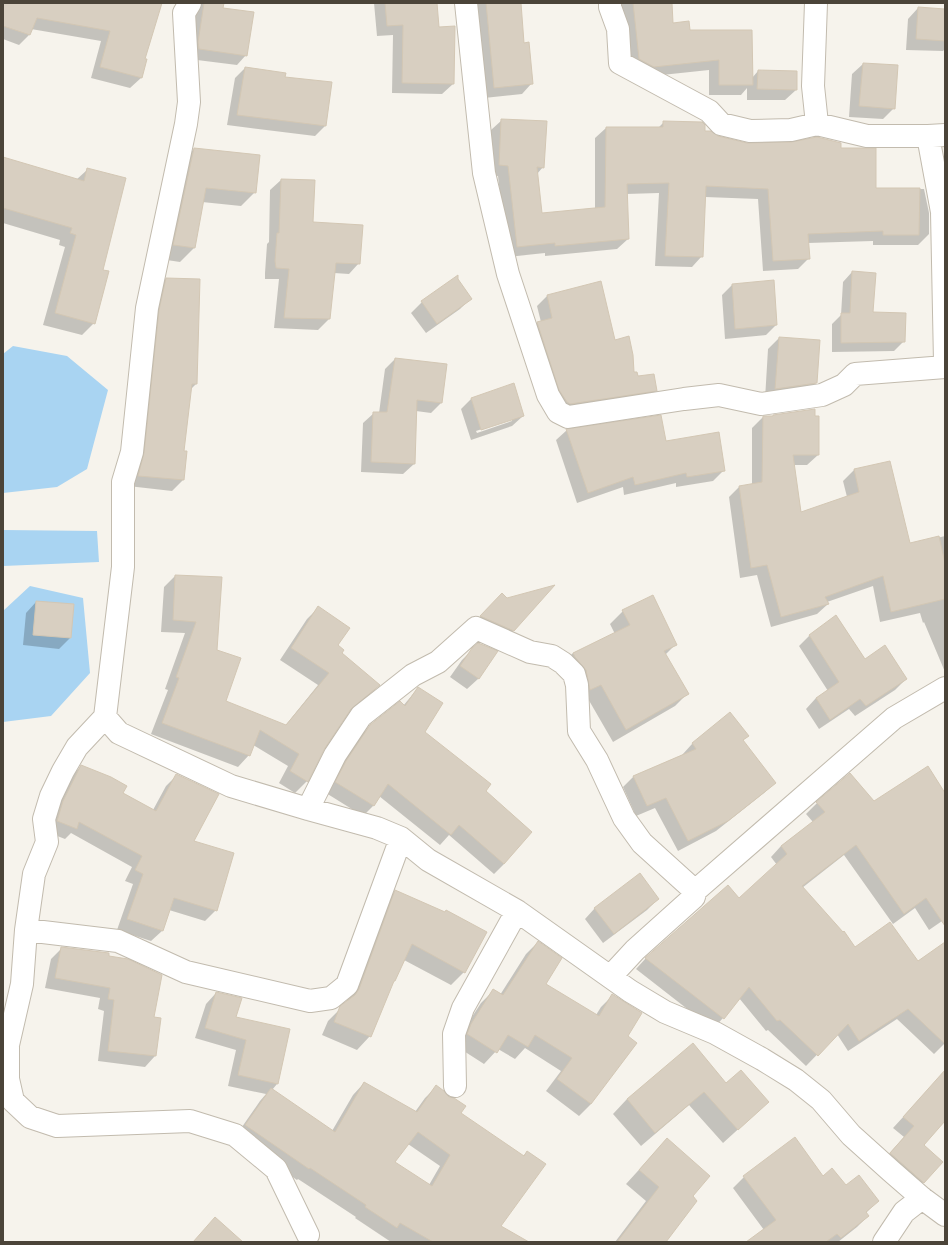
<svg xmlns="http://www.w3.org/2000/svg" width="948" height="1245" viewBox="0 0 948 1245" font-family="'Public Sans',sans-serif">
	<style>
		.water { fill: #a9d4f2 }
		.shadow { fill: #0003; fill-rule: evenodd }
		.building { fill: #d8cfc1; stroke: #d3c7b4; fill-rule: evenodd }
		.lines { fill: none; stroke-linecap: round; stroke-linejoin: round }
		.minor-casing { stroke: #c2bbae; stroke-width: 24 }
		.minor { stroke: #fff; stroke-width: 22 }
	</style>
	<rect width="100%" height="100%" fill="#f6f3ec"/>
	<path class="water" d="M13,346L67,356L108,390L87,469L57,487L3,493V354Z
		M3,530L97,531L99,562L3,566Z
		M30,586L83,598L90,673L51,716L3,722V611Z"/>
	<path class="shadow" d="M3,3H161L144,59L145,60L141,78L130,88L91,78L101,41L31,29L29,35L19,45L3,39Z
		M196,3H223L222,8L246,55L237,65L189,59Z
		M374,3H436L438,28L453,84L442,94L392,93L393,35L377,36Z
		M474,3H520L523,44L532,83L522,94L484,98Z
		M607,3H671L672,24L689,31L752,78L758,71L796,90L785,100H747V88L741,95H709V70L643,77L629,70Z
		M918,8L945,10V49L943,51L906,50L908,19Z
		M863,64L894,108L883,119L849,117L852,74Z
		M245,68L284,78L325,126L315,136L227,125L235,78Z
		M502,120L543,167L537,174L541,214L595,209V138L606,128H658L664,122L747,144L840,149L875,189H924L929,213V234L918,245H873V241L808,243L809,258L798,269L763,271L758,199L705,197L702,256L692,267L655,266L659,193L626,194L628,239L617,249L545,256V253L507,257L498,176L489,175L491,130Z
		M194,149L255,192L241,206L202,202L194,248L180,262L160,259L180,163Z
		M945,157V208L943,159Z
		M3,158L76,180L87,170L102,270L94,323L82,335L43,325L65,247L59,245L60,240L3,223Z
		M281,180L312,223L359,263L349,274L334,273L329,319L318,330L274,328L279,279H265V273L267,244L269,242L270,190Z
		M852,272L872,313L904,341L894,351L832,352V324L841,315L843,282Z
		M166,279L196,384L190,390L183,452H186L183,480L172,491L128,486L156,290Z
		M457,280L470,299L460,309L426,333L411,313L422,302Z
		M601,283L614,341L633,373L637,377L656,390L646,401L559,414L527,333L538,323L541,322L537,306L547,296Z
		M732,285L776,325L766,335L725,339L722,295Z
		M779,338L816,383L806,393L765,399L768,349Z
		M395,359L441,403L431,413L416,411L414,464L403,474L361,472L363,423L374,413H379L385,369Z
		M471,399L523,416L512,426L471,440L461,409ZM512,419V421L477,433L476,431Z
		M763,417H772L818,455L807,465H793L801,514L847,497L843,481L854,470L889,462L909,545L945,536V672L924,622L923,623L920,613L880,622L873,586L827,602L828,604L817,614L771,627L757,575L740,578L729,497L739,487L752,485V428Z
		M567,430L665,442L724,470L713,481L676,487V483L624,495L623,487L577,503L556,440Z
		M175,576L216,650L225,702L285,726L318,685L280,660L307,619L318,608L340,653L379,685L367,697L347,713L324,748L307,781L295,793L279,783L288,766L253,745L249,755L238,767L151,734L168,690L165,689L185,633L161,632L164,587Z
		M36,602L73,605L70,638L59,649L23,645L26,613Z
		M491,605L513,631L503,641L470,627Z
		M623,611L676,644L665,655L688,693L675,706L613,742L587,697L560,666L573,653L615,634L610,624Z
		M836,616L865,660L906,679L895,690L855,716L849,709L819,729L806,709L816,698L828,691L799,646L809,636Z
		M473,649L496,652L478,679L467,689L450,677L462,660Z
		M418,688L424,733L484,791L504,864L494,874L449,835L440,845L379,796L373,806L363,816L326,793L336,773L360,736L371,725L403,706Z
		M730,714L748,736L742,741L775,783L764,793L716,831L678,851L655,808L636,816L623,787L634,776L682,755L692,744Z
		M81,766L122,793L153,810L166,786L177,775L192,841L216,910L205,921L169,910L162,931L151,941L117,930L133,884L125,881L132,867L71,833L65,839L47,832L71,777Z
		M945,795V919L929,930L915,908L893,924L844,855L802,888L855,948L917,962L945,943V1043L934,1054L897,1019L848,1051L837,1034L806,1066L768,1030L766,1031L739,998L723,1018L713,1029L636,969L646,958L739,900L777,865L771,857L781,846L813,822L806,814L817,803L874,802Z
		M395,891L464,972L451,985L404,960L392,983L370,1036L357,1050L322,1035L328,1021L346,1003L382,904Z
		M658,899L647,910L603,943L585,919L595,908Z
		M538,942L545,984L596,1015L601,1007L613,995L591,1104L579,1116L546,1091L561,1071L525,1048L515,1059L498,1049L484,1064L456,1046L459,1037L481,1003L493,991L500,995L526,954Z
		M62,948L108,956L152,1018L160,1019L155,1056L145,1067L98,1061L104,1011L98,1009L100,998L45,988L51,959Z
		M216,993L235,1018L289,1030L277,1084L272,1090L332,1131L353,1095L364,1083L415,1112L425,1098L436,1087L459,1113L523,1156L527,1152L499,1227L504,1242H391L355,1218L356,1217L298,1179L297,1180L235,1137L260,1101L266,1094L228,1086L236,1050L195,1038L206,1004ZM408,1144L440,1166L429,1185L393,1162Z
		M726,1085L768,1102L723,1143L689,1105L641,1146L613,1114L627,1099Z
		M945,1089V1120L923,1145L942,1162L913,1193L880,1164L904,1137L893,1128L926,1092Z
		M667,1139L691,1196L665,1242H615L646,1201L626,1184Z
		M744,1177H823L877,1201L866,1213L868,1216L857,1227L838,1242H748L764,1230L733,1188Z"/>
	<path class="building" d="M3,3H162L145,59H147L142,78L100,67L110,31L37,18L30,35L3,26Z
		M204,3H224L223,8L254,12L247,56L199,49L198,42Z
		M385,3H437L439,27L455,26L454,84L402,83L403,25L387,26Z
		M486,3H521L524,43L529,42L533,84L494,88Z
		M633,3H672L673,23L689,21L690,30H752L753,85H719V60L654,67L639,59Z
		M918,7L945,9V41L916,39Z
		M863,63L898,65L895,109L859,106Z
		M245,67L286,73L285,77L332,82L326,126L237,115Z
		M758,70L797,71V90L757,89Z
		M501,119L547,121L544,168L537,167L542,213L605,207L606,127H663V121L702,122L705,125V131H711L718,136L747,143L791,142L817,137L841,143V148H876V188H920L919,235H883V231L808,234L810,259L773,261L768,189L706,186L703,257L665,256L669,183L627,184L629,239L555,246V243L517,247L508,166L499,165Z
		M194,148L260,155L256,193L206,188L195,248L173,245Z
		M3,157L84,181L87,168L126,178L103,270L109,271L95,324L55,313L76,235L70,233L72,228L3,208Z
		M281,179L315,180L313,222L363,225L360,264L336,263L330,319L284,318L289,269L276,268L275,261L277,233H279Z
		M852,271L876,273L873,312L906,313L905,342L841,343V313H850Z
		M458,275V279L472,299L437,324L421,301Z
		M166,278L200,279L197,384H192L184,451H187L184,480L138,476L144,453L159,310Z
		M774,280L777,325L735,329L732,284Z
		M601,281L615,340L629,336L633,355L634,372H637L638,376L654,374L657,391L570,404L567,402L559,390L537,322L552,318L547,295Z
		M779,337L820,340L817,383L775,389Z
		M395,358L447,364L442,403L417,400L415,464L371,462L373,412H387Z
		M514,383L524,416L481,430L471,398Z
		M815,409V416H819V455H793L801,512L859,492L854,469L890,461L910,543L939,536L945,563V599L891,612L883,576L825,597L829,604L781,617L767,565L751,568L739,486L762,482L763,416H773V415Z
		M661,415L666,441L719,432L725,471L687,477L686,473L635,485L633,477L588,493L566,429Z
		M175,575L222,577L217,650L241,658L226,701L286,725L329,673L291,648L318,606L350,628L338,645L344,650L342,653L380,685L351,709L325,748L308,782L290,771L299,754L260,730L250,756L162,723L179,678L176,677L196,622L173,620Z
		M555,585L514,631L480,616L502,593L507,598Z
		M653,595L677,645L664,651L689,694L626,730L601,685L590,690L586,670L575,657L573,653L630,625L622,610Z
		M36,601L74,604L71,638L33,635Z
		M836,615L865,659L885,645L907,679L866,706L860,699L830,720L816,698L839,682L809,635Z
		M478,643L498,651L479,679L460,666L472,648Z
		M418,687L443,703L425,732L491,784L486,791L532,832L504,864L459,825L451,835L388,784L374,806L335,782L346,761L370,725L400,701L405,706Z
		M730,712L749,736L743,740L776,783L728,821L688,841L666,798L647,806L633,776L696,749L692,743Z
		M81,765L111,777L127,786L123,793L156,811L176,774L219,794L194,841L234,853L217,911L174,898L163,931L127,919L143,874L135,870L142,856L79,822L77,829L57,821L63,801Z
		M928,766L945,793V926L926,898L904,914L856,845L802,886L843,932L844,931L855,947L890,922L918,961L945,942V1044L908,1009L859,1041L848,1024L818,1056L780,1020L777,1021L749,987L724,1019L645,958L728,885L739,898L787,854L781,846L825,812L816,802L850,773L874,801Z
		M640,873L659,899L614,934L594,908Z
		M395,890L445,912L446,910L487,932L465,973L412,944L395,981H394L371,1037L334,1022L340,1006L355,995L359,989Z
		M538,941L562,958L546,984L599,1016L612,994L642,1013L628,1036L637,1043L591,1104L557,1079L572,1058L535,1035L528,1047L508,1035L497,1053L467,1034L471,1024L493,989L503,995Z
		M61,947L109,953V956L128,959L162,975L154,1017L161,1018L156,1056L108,1051L114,1000L108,999L110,988L55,978Z
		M216,992L242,998L236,1017L290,1029L278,1084L238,1075L246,1040L205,1028Z
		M693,1043L726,1083L741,1070L769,1102L738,1130L704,1092L655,1133L627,1099Z
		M945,1070V1121L924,1145L943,1162L924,1183L890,1153L914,1126L903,1117Z
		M364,1082L417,1112L436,1085L444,1091L449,1097L454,1098L466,1106L461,1113L524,1156L527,1151L546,1164L501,1226L529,1242H433L400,1223L397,1228L365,1207L366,1205L310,1168L309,1169L245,1125L271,1088L335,1132ZM418,1132L450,1155L432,1186L395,1162Z
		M795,1137L823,1176L832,1168L846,1185L859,1175L879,1201L866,1212L869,1216L841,1238L837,1234L826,1242H746L776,1220L743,1176Z
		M667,1138L710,1176L693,1196L697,1201L666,1242H617L659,1187L639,1170Z
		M215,1217L243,1242H193Z"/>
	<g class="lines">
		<defs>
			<path id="minor" d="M190,3L184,13L189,102L186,124L147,308L132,452L123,482V567L105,717L77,747L63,771L51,796L44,819L47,842L34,874L26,930L22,984L8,1045V1079L13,1101L30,1117L57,1126L190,1121L235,1135L276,1169L308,1235
				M466,3L484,173L508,274L548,395L558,412L568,417L684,399L719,395L761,404L822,395L844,385L855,374L945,367
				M610,3V7L618,29L620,63L709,111L721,124L750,131L791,130L817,124
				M816,3L813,86L817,124L867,136H928L945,135
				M928,136L942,212L945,362
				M105,717L119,733L231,786L308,809L377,828L401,838L428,860L517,911L630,991L665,1012L715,1033L762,1059L796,1080L821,1100L851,1135L891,1171L922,1198L945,1215
				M308,809L335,755L361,716L413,675L438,662L476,628L530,652L552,656L563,663L574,674L577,685L579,731L597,760L624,818L642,843L695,891
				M26,930L118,941L186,972L310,1001L331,998L347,985L401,838
				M611,976L635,950L694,897L695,891L894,718L945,688
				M455,1086L454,1034L463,1008L517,911
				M884,1242L904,1212L922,1198"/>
		</defs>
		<use href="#minor" class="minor-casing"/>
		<use href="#minor" class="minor"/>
	</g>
	<rect width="948" height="1245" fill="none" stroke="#4b4439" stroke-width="8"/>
</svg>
